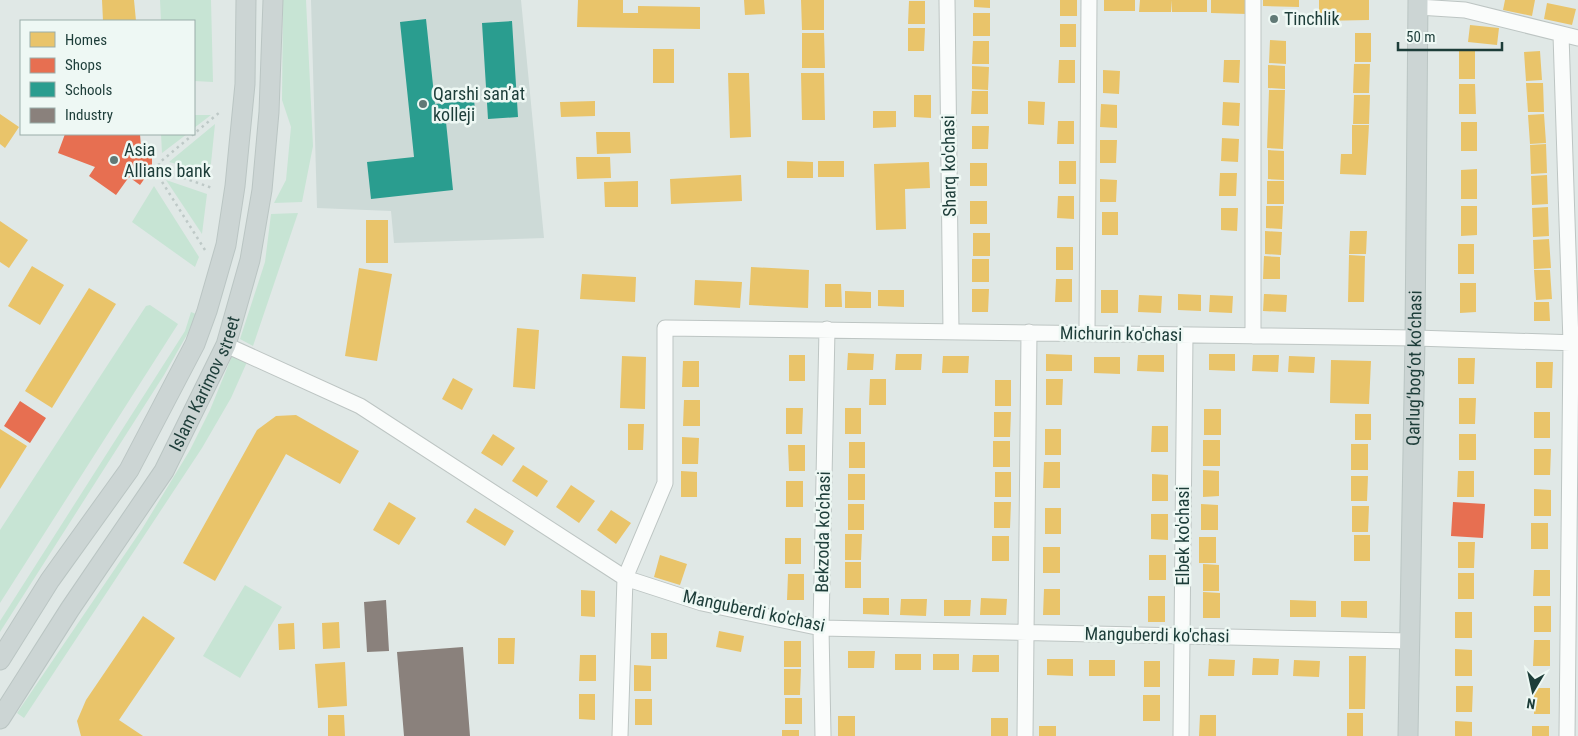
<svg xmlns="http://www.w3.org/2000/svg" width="1578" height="736" viewBox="0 0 1578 736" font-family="'Roboto Condensed',sans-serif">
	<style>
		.built { fill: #cddad7 }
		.green { fill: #c7e4d4 }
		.homes { fill: #e9c46a }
		.shops { fill: #e76f51 }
		.schools { fill: #2a9d8f }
		.industry { fill: #8a817c }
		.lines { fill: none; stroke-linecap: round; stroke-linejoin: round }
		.minor-casing { stroke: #bdc5c3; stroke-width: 17 }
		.major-casing { stroke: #bac5c3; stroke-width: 21 }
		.path { stroke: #bec9c7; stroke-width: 2.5; stroke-dasharray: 2.5 4; stroke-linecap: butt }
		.minor { stroke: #fafcfb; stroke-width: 15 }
		.major { stroke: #ccd5d4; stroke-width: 19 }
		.poi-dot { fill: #617976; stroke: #eef8f4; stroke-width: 2 }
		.labels { text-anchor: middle; stroke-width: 5; stroke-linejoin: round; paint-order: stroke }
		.poi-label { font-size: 18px; fill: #1d3d39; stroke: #eef8f4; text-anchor: start }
		.street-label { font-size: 18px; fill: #1d3d39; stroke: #eef8f4 }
	</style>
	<rect width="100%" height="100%" fill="#e0e8e6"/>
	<path class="built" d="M311,0H521L544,238L394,243L391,211L317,208Z"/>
	<path class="green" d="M160,0H211L213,82L194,81V21H161Z
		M283,0H306L313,146L302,202L274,203L286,180L291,127L282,100Z
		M194,115H211L194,128Z
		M215,124L210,173L169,162Z
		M161,134H187L162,153Z
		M166,180L207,194L202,234Z
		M154,186L199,257L195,267L132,222Z
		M298,213L253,346L240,339L265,262L271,214Z
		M150,305L178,324L0,603V530L146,306Z
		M191,312L196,314L188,333L164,375L0,632V621L185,331Z
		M232,356L247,362L231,398L202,448L24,718L17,713L142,529L190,450L210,410Z
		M245,585L282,607L240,678L203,656Z"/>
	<path class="homes" d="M102,0H134L136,21H103Z
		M578,0H623V13H638V6L700,7V29L577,27Z
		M744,0H764L765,14L745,15Z
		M801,0H824V30H802Z
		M974,0H990V8L974,7Z
		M1060,0H1077V16H1060Z
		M1104,0H1135V11H1104Z
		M1140,0H1171V12H1139Z
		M1171,0H1207V12H1172Z
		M1211,0H1247V14L1211,13Z
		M1263,0H1299V7L1263,6Z
		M1319,0H1369V20L1319,21Z
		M1505,0H1535L1532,16L1503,10Z
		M909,1H925V24H908Z
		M1547,3L1576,9L1572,25L1544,19Z
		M973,13H990V36H973Z
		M1060,24H1076V47H1060Z
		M1470,25L1499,28L1497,45L1468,42Z
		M908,28H925L924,51H908Z
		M802,33H824L825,68H802Z
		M1355,33H1371V62H1355Z
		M1270,40L1286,41V64L1269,63Z
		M973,41H989V64H972Z
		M653,49H674V83H653Z
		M1459,50H1475V79H1459Z
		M1540,51L1542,80L1526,81L1524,52Z
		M1059,60H1075V83H1058Z
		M1224,60H1240L1239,83L1223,82Z
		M1354,64H1370L1369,93H1353Z
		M1268,65L1285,66V89L1268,88Z
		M972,66L989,67L988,90L972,89Z
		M1103,70L1120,71L1119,94L1103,93Z
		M728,73H749L751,137L730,138Z
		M801,73H824L825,120H802Z
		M1526,83H1543L1544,112H1528Z
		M1459,84H1475L1476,114H1459Z
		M1269,90H1285L1283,149L1267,148Z
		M972,91H988V114H971Z
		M914,95H931V118L914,117Z
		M1354,95H1370L1369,124H1353Z
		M595,101V116L561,117L560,102Z
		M1028,101L1045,102L1044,125L1028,124Z
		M1223,102L1240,103L1239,126L1222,125Z
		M1101,104L1117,105V128L1100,127Z
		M873,111H896V127L873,128Z
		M0,114L19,127L5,148L0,144Z
		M1544,114L1546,143L1530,144L1528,115Z
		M1058,121H1074V144H1057Z
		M1461,122H1477V151H1461Z
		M1352,125H1369L1366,175L1340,174L1341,154H1352Z
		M972,126H989L988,149H972Z
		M596,132H630L631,153L597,154Z
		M1222,138L1239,139L1238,162L1221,161Z
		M1100,140H1117L1116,163H1100Z
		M1546,144L1547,173L1531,174L1530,145Z
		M1268,150L1284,151V180L1268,179Z
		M576,157H610L611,178L577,179Z
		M787,161L813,162V178H787Z
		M818,161H844V177H818Z
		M1059,161H1076V184H1059Z
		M929,162L930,188L905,189L906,229L876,230L874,164Z
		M970,163H987V186H970Z
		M1477,169V199H1461V170Z
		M1220,173H1237L1236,196H1219Z
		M741,175L742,201L671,204L670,179Z
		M1547,175L1548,204L1532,205L1531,176Z
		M1100,179L1117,180L1116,202H1100Z
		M638,181V207H605L604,182Z
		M1267,181H1284V204H1267Z
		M1058,196H1074V219L1057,218Z
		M970,201H987V224H970Z
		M1266,206H1283L1282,229L1266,228Z
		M1461,206H1477V235L1461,236Z
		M1548,207L1549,236L1533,237L1532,208Z
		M1221,208H1238L1237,231L1221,230Z
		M1102,212H1118V235H1102Z
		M366,220H388V263H366Z
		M0,221L28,240L9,268L0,262Z
		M1265,231L1282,232L1281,255L1265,254Z
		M1350,231H1367L1366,254H1349Z
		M973,233H990V256H973Z
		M1549,239L1551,268L1534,269L1533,240Z
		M1458,244H1474V274H1458Z
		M1056,247H1073V270H1056Z
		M1349,255L1365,256L1364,302H1348Z
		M1264,256L1280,257V279H1263Z
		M972,259H989V282H972Z
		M32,266L64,285L40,325L8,306Z
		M751,267L809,270L808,308L749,305Z
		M359,268L392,274L377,361L345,356Z
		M1534,270H1550L1552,299L1536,300Z
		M582,274L636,277L635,302L580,299Z
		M1056,279H1072V302H1055Z
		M695,280L742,282L740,308L694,305Z
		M1460,283H1476V312L1460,313Z
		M825,284H841L842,307H825Z
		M89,288L116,304L52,408L25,391Z
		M972,289H989L988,312H972Z
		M878,290H904V307L878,306Z
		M1101,290H1118V313H1101Z
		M845,291L871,292V308H845Z
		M1178,294L1201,295V311L1178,310Z
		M1264,294L1287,295L1286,312L1263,311Z
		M1139,295L1162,296L1161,313L1138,312Z
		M1210,295L1233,296L1232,313L1209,312Z
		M1534,302H1549L1550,321H1534Z
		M517,328L539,330L535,389L513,387Z
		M848,353L874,354L873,370H847Z
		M896,354H922L921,370H895Z
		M1046,354L1072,355V371H1046Z
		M1209,354H1235V371L1209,370Z
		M789,355H805V381H789Z
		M1138,355H1164V372L1137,371Z
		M1253,355H1279L1278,372L1252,371Z
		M622,356L646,357L645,409L620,408Z
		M943,356H969L968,373H942Z
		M1289,356L1315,357L1314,373L1288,372Z
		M1094,357H1120V374L1094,373Z
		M1458,358H1475L1474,384H1458Z
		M1331,360L1371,361L1369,404L1330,403Z
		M683,361H699V387H682Z
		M1536,362H1553L1552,388H1536Z
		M453,378L473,389L462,410L442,399Z
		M870,379H886V405H869Z
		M1046,379H1063L1062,405H1046Z
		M995,380H1011V406H995Z
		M1459,398H1476L1475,424H1459Z
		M684,400H700V426H683Z
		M786,408H803L802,434H786Z
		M845,408H861V434H845Z
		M1204,409H1221V435H1204Z
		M994,412H1011L1010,437H994Z
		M1534,412H1550V438H1534Z
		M1355,414H1371V440H1355Z
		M296,415L359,451L340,484L286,454L215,581L183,563L257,430L276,416Z
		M628,424H644L643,450H628Z
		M1152,426H1168V452H1151Z
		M0,429L27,446L0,489Z
		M1045,429H1061V455H1045Z
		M493,434L515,448L502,466L481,453Z
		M1459,434H1476V460H1459Z
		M682,437L699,438L698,464H682Z
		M1203,440H1220V466H1203Z
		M993,441H1010V467H993Z
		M849,442H865V468H849Z
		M1351,444H1368V470H1351Z
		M788,445H805V471H789Z
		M1534,449H1551L1550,475H1534Z
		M1044,462H1060V488H1043Z
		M523,465L548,481L537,497L512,481Z
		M1203,470L1219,471V496L1203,497Z
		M681,471L697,472V497H681Z
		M1458,471H1474V497H1457Z
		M995,472H1011V497H995Z
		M848,474H865V500H848Z
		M1152,474L1168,475V501H1152Z
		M1351,476H1368L1367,501H1351Z
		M786,481H803V507H786Z
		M571,485L595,501L579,523L556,507Z
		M1534,489L1551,490V516H1534Z
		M389,502L416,518L399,545L373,530Z
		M994,502H1011L1010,528H994Z
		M848,504H864V530H848Z
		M1201,504L1218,505V530H1201Z
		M1352,506H1369L1368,532H1352Z
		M475,508L514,531L505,546L466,522Z
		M1045,508H1061V534H1045Z
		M611,510L631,523L616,544L597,530Z
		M1151,514H1168V540L1151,539Z
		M1531,523H1548V549H1531Z
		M845,534H862L861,560H845Z
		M1354,535H1370V561H1354Z
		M992,536H1009V561H992Z
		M1199,537H1216V563H1199Z
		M785,538H801V564H785Z
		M1458,542H1475L1474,568H1458Z
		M1043,547H1060V573H1043Z
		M660,555L687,564L680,585L654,577Z
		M1149,555H1166V580H1149Z
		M845,562H861V588H845Z
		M1203,564L1219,565V591H1203Z
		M1534,570H1550V596H1533Z
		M1458,573H1474V599H1458Z
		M788,574H804V600H787Z
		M1044,589H1060V615H1043Z
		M581,590L595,591V617L581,616Z
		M1203,592L1220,593V618H1203Z
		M1148,596H1165V622H1148Z
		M863,598H889V615L863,614Z
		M981,598L1007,599L1006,615H980Z
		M901,599H927L926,616L900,615Z
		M944,600H971L970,616H944Z
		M1290,600L1316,601V617H1290Z
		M1341,601H1367V618L1341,617Z
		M1534,606H1551V632H1534Z
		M1455,612H1472V638H1455Z
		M143,616L175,638L119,720L143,736H81L77,721L86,700Z
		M339,622L340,648L323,649L322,623Z
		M294,623L295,649L279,650L278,624Z
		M719,631L744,636L741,652L716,647Z
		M651,633H667V659H651Z
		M498,638H515L514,664H498Z
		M1534,640H1550V666H1533Z
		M784,641H801V667H784Z
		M1455,649L1472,650V676H1455Z
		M848,651H875L874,668H848Z
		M895,654H921V670H895Z
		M933,654H959V670H933Z
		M580,655H596V681H579Z
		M973,655H999V672H972Z
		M1349,656H1366L1365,709H1349Z
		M1253,658L1279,659L1278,675H1252Z
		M1047,659H1073V676L1047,675Z
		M1209,659L1235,660L1234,676H1208Z
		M1089,660H1115V676H1089Z
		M1294,660L1320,661L1319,677L1293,676Z
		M1144,661H1160V687H1144Z
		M345,662L347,706L318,708L315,664Z
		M634,665L651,666V691H634Z
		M784,669H801L800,695H784Z
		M1456,686H1473L1472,712H1456Z
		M1534,688H1550V714H1534Z
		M579,694H595V720L579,719Z
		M1143,695H1160V721H1143Z
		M785,698H802V724H785Z
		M635,699H652V725H635Z
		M1347,713H1363V736H1347Z
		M328,715H344L345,736H328Z
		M1200,715H1216V736H1199Z
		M838,716H855V736H838Z
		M991,718H1008V736H991Z
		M1455,721L1472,722V736H1455Z
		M1039,726H1056V736H1039Z
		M1532,726H1549V736H1532Z
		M782,730H799V736H782Z"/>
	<path class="shops" d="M65,134H140L141,147L152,146V168L140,185L129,177L116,195L89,176L95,167L58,153Z
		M20,401L46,418L30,443L4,426Z
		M1453,502L1485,504L1483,538L1451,536Z"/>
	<path class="schools" d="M426,19L435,104L474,100L476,119L446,122L453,190L371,199L367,162L414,157L400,22Z
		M512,21L518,117L488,119L482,23Z"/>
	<path class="industry" d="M386,600L389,651L367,652L364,602Z
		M463,647L470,736H404L397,652Z"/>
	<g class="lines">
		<defs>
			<path id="minor" d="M947,0L951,331
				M1418,7L1465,10L1578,38
				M1561,35L1571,343L1567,736
				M1087,333L1089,0
				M1253,336V0
				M226,345L360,406L625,578L702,603L821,628L1409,641
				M620,736L625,578L665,483V328L1415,338L1578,343
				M823,736L821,628L827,329
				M1025,736L1029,332
				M1181,736L1185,335"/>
			<g id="major">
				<path d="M0,660L50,580L129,470L195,344L207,311L226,245L235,186L245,84L246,0"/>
				<path id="s1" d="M0,719L70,609L164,471L226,345L250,260L262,190L269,112L273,0"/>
				<path id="s2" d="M1408,736L1415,338L1418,0"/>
			</g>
		</defs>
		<use href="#minor" class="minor-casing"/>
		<use href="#major" class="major-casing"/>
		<path class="path" d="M159,169L212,188
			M205,250L159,177V163L220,112"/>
		<use href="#minor" class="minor"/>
		<use href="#major" class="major"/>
	</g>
	<g class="poi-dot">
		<circle cx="1274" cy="19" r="5"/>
		<circle cx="423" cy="104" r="5"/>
		<circle cx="114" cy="160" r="5"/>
	</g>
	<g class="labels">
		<g class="poi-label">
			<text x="1284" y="25">Tinchlik</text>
			<text x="433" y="100">Qarshi san’at<tspan x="433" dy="21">kolleji</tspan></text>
			<text x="124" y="156">Asia<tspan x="124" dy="21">Allians bank</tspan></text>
		</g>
		<g class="street-label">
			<text transform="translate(949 166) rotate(-91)" y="6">Sharq ko'chasi</text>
			<text transform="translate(1121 334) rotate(1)" y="6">Michurin ko'chasi</text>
			<text dy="6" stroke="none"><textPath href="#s2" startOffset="368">Qarlug‘bog‘ot ko‘chasi</textPath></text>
			<text dy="6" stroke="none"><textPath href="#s1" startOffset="394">Islam Karimov street</textPath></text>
			<text transform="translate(823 532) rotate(-89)" y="6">Bekzoda ko'chasi</text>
			<text transform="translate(1183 536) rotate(-90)" y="6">Elbek ko'chasi</text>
			<text transform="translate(754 611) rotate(12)" y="6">Manguberdi ko'chasi</text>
			<text transform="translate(1157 635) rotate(1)" y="6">Manguberdi ko'chasi</text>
		</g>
	</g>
	<rect x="20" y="20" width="175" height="115" fill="#eef8f4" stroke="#9aada9"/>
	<rect x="30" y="32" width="25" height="15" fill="#e9c46a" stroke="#9aada9"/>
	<text x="65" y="45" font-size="15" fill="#1d3d39">Homes</text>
	<rect x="30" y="58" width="25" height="15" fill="#e76f51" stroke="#9aada9"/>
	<text x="65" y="70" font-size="15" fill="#1d3d39">Shops</text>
	<rect x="30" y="82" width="25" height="15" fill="#2a9d8f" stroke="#9aada9"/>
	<text x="65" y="95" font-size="15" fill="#1d3d39">Schools</text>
	<rect x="30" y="108" width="25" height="15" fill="#8a817c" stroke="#9aada9"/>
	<text x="65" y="120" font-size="15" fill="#1d3d39">Industry</text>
	<g transform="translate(1533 691) rotate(189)" stroke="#eef8f4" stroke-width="4" paint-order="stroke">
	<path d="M0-4L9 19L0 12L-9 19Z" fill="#1d3d39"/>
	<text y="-8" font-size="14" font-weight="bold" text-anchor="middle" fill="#1d3d39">N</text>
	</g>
	<path d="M1398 42v8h104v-8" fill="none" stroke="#1d3d39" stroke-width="2.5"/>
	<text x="1406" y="42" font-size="15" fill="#1d3d39" stroke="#eef8f4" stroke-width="4" paint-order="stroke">50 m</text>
</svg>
